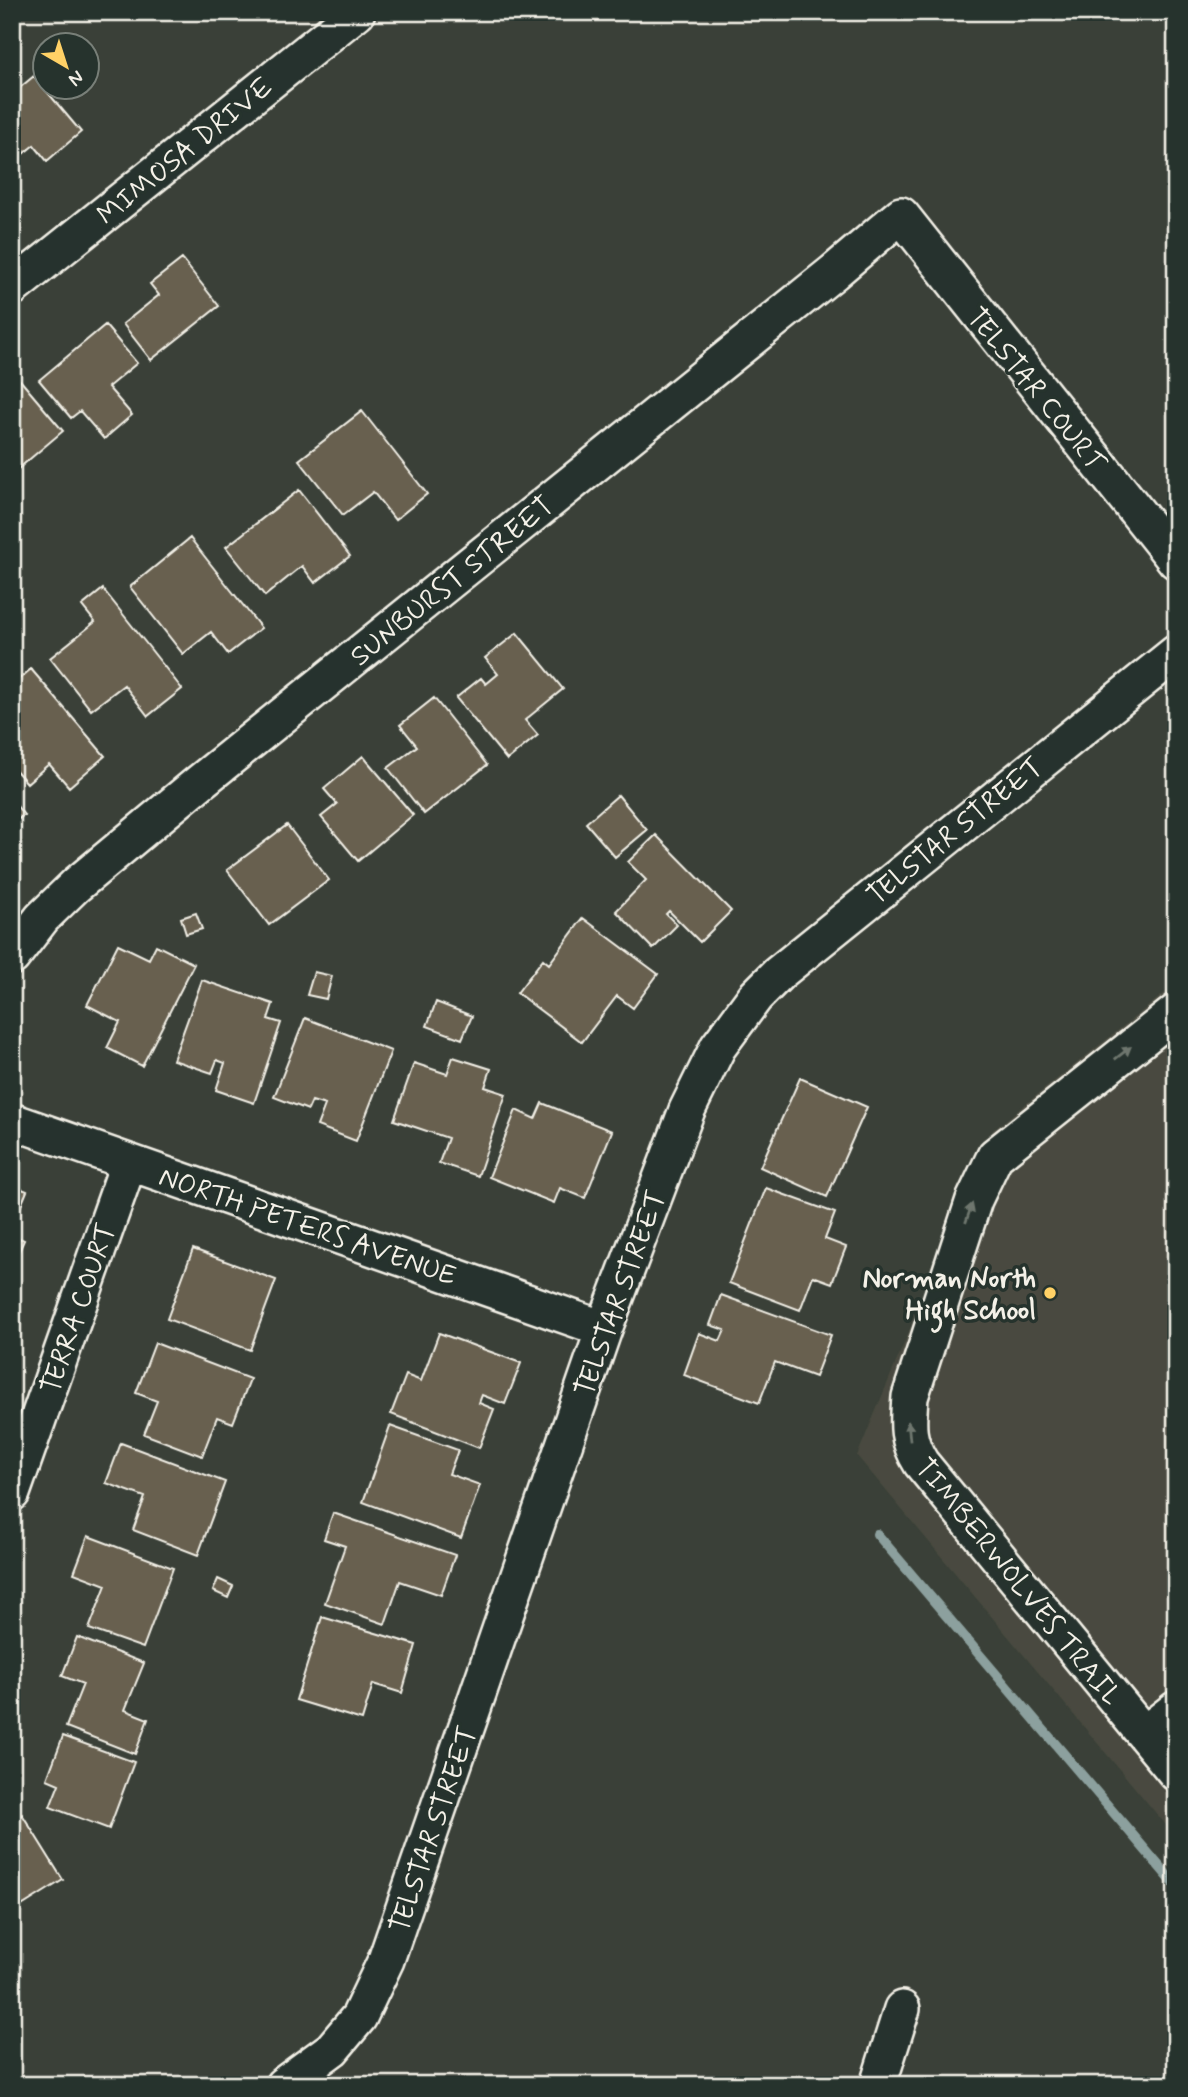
<svg xmlns="http://www.w3.org/2000/svg" width="1188" height="2097" viewBox="0 0 1188 2097" font-family="Mynerve,sans-serif">
	<style>
		.built { fill: #484a3f }
		.lines { fill: none; stroke-linecap: round; stroke-linejoin: round }
		.stream { stroke: #8ca09e; stroke-width: 10 }
		.building { fill: #676050; stroke: #f4f1e8; stroke-width: 2 }
		.minor-casing { stroke: #f4f1e8; stroke-width: 40 }
		.minor { stroke: #26332d; stroke-width: 35 }
		.oneway { fill: #6e766e }
		.poi-dot { fill: #ffd166; stroke: #26332d; stroke-width: 2.5 }
		.labels { text-anchor: middle; stroke-width: 7; stroke-linejoin: round; paint-order: stroke }
		.street-label { font-size: 28px; fill: #f4f1e8; stroke: #26332d }
		.poi-label { font-size: 28px; font-weight: bold; fill: #f4f1e8; stroke: #26332d; text-anchor: end }
	</style>
	<rect width="100%" height="100%" fill="#3a4038"/>
	<filter id="ink" filterUnits="userSpaceOnUse"><feTurbulence type="fractalNoise" baseFrequency=".0143" numOctaves="2"/><feDisplacementMap in="SourceGraphic" scale="14" xChannelSelector="R" yChannelSelector="G"/><feConvolveMatrix kernelMatrix="1 2 1 2 8 2 1 2 1" color-interpolation-filters="sRGB"/></filter>
	<g filter="url(#ink)">
		<path class="built" d="M1176,984V1837L857,1456L993,1130Z"/>
		<g class="lines">
			<path class="stream" d="M877,1534L1176,1886"/>
		</g>
		<path class="building" d="M34,76L81,132L47,161L34,145L12,163V85L17,90Z
			M182,259L219,306L151,360L123,324L159,295L150,284Z
			M105,325L137,363L108,387L132,415L104,439L80,411L71,418L39,380Z
			M20,380L63,431L12,474V387Z
			M362,411L427,494L395,520L373,492L343,515L299,460Z
			M299,490L350,556L315,583L302,566L265,596L226,547Z
			M190,538L261,628L228,654L211,632L183,654L130,587Z
			M103,589L182,689L148,716L124,685L91,710L50,658L95,622L82,606Z
			M517,633L563,689L525,720L538,735L507,760L456,698L481,678L486,684L498,674L485,658Z
			M31,669L105,756L69,787L49,764L27,783L12,766V720L14,718L12,715V685Z
			M434,698L487,765L424,814L388,768L417,746L400,725Z
			M363,756L413,815L358,861L321,817L337,804L324,789Z
			M618,795L647,830L615,857L586,823Z
			M12,800L24,815L12,824Z
			M287,825L329,880L269,925L227,870Z
			M656,835L731,911L700,942L669,911L666,914L677,925L653,949L616,911L646,880L628,862Z
			M196,913L202,929L186,934L181,918Z
			M583,918L658,974L633,1008L617,996L582,1042L517,993L543,959L549,964Z
			M118,944L149,959L156,945L194,964L142,1066L107,1048L120,1022L87,1005Z
			M314,972L332,976L326,999L307,995Z
			M202,980L273,1004L268,1019L281,1023L254,1103L216,1090L225,1063L217,1060L212,1073L173,1060Z
			M436,1002L472,1016L462,1039L427,1026Z
			M305,1018L391,1051L356,1141L317,1126L325,1105L312,1101L308,1110L274,1097Z
			M453,1057L491,1069L485,1087L506,1094L478,1176L439,1163L448,1138L394,1120L414,1063L447,1074Z
			M800,1078L867,1107L827,1197L760,1167Z
			M542,1103L612,1131L585,1198L560,1188L554,1203L489,1177L516,1110L535,1119Z
			M12,1185L27,1191L15,1220L12,1219Z
			M766,1188L835,1213L825,1239L846,1247L832,1283L813,1276L800,1310L729,1283Z
			M12,1235L24,1240L12,1267Z
			M193,1249L276,1280L250,1350L167,1319Z
			M721,1295L831,1335L815,1377L775,1362L759,1403L684,1375L699,1333L720,1341L725,1330L710,1325Z
			M439,1333L521,1363L505,1404L482,1395L479,1403L494,1409L479,1448L391,1414L406,1375L421,1381Z
			M155,1343L250,1379L233,1423L217,1417L202,1456L144,1434L157,1401L136,1393Z
			M390,1426L458,1450L449,1474L480,1485L461,1538L363,1502Z
			M121,1443L225,1482L198,1555L133,1530L145,1497L106,1483Z
			M333,1513L455,1555L441,1595L400,1581L385,1624L325,1603L345,1546L324,1539Z
			M88,1536L173,1568L143,1648L89,1629L106,1585L74,1573Z
			M218,1579L233,1586L228,1598L213,1591Z
			M322,1617L416,1645L402,1693L373,1684L362,1720L296,1700Z
			M77,1637L144,1663L125,1710L148,1719L135,1754L66,1727L83,1684L62,1676Z
			M63,1736L134,1762L109,1829L50,1807L59,1784L47,1779Z
			M22,1814L63,1880L12,1912V1820Z"/>
		<g class="lines">
			<defs>
				<path id="minor" d="M12,288L357,12
					M12,957L42,918L76,885L200,782L834,272L901,215L1176,561
					M1176,1012L995,1156L974,1200L910,1397C908,1424 906,1439 921,1463L1176,1773
					M12,1121L604,1329
					M12,1493L129,1162
					M1144,1734L1176,1709
					M283,2085L332,2049L359,2017L386,1960L604,1329L687,1110L718,1047L755,997L779,973L1176,653
					M878,2085L902,2009"/>
			</defs>
			<use href="#minor" class="minor-casing"/>
			<use href="#minor" class="minor"/>
		</g>
		<defs><path id="oneway-solid" d="M-6-.8H1V-3.2L6.5 0L1 3.2V.8H-6Z" transform="scale(1.75)"/></defs>
		<g class="oneway">
			<use href="#oneway-solid" transform="translate(1123 1053) rotate(-38)"/>
			<use href="#oneway-solid" transform="translate(969 1213) rotate(-71)"/>
			<use href="#oneway-solid" transform="translate(909 1431) rotate(-96)"/>
		</g>
	</g>
	<circle class="poi-dot" cx="1050" cy="1293" r="7"/>
	<g class="labels">
		<g class="street-label">
			<text transform="translate(184 150) rotate(-39)" y="10">MIMOSA DRIVE</text>
			<text transform="translate(1037 389) rotate(51)" y="10">TELSTAR COURT</text>
			<text transform="translate(451 580) rotate(-39)" y="10">SUNBURST STREET</text>
			<text transform="translate(954 830) rotate(-39)" y="10">TELSTAR STREET</text>
			<text transform="translate(308 1225) rotate(19)" y="10">NORTH PETERS AVENUE</text>
			<text transform="translate(619 1293) rotate(-70)" y="10">TELSTAR STREET</text>
			<text transform="translate(77 1308) rotate(-71)" y="10">TERRA COURT</text>
			<text transform="translate(1019 1581) rotate(51)" y="10">TIMBERWOLVES TRAIL</text>
			<text transform="translate(432 1829) rotate(-71)" y="10">TELSTAR STREET</text>
		</g>
		<g class="poi-label">
			<text x="1036" y="1287">Norman North<tspan x="1036" dy="32">High School</tspan></text>
		</g>
	</g>
	<rect width="1188" height="2097" fill="none" stroke="#26332d" stroke-width="42"/>
	<rect x="21" y="21" width="1146" height="2055" fill="none" stroke="#f4f1e8" stroke-width="2.5" filter="url(#ink)"/>
	<g transform="translate(66 66) rotate(141)"><circle r="33" fill="#26332d" stroke="#787f78" stroke-width="2"/>
	<path d="M0-5L12 26L0 18L-12 26Z" fill="#ffd166"/>
	<text y="-10" font-size="19" font-weight="bold" text-anchor="middle" fill="#f4f1e8">N</text>
	</g>
</svg>
